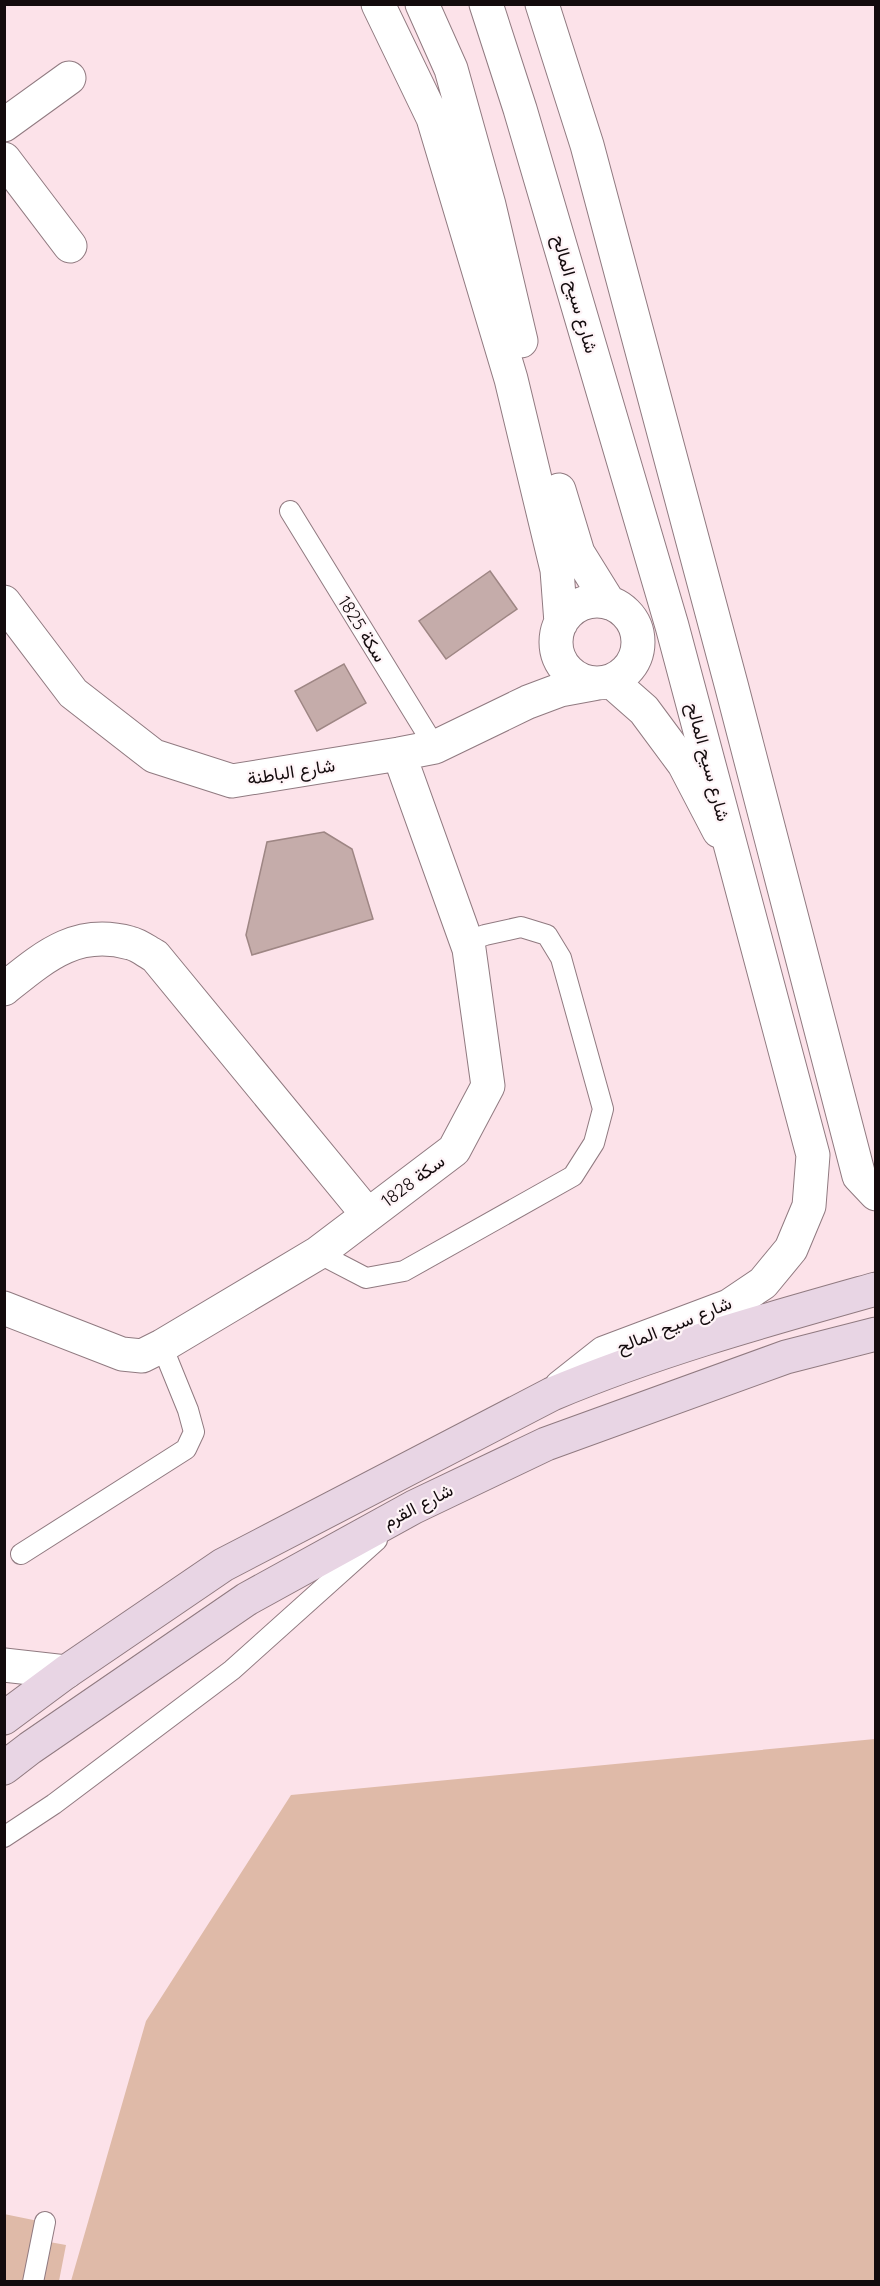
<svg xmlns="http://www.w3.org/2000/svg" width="880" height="2286" viewBox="0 0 880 2286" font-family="Quicksand,Vazirmatn,sans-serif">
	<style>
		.green { fill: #dfbaa8 }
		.building { fill: #c5acaa; stroke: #9e8684; stroke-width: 1.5 }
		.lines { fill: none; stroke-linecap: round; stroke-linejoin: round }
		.service-casing { stroke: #907a80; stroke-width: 22 }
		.minor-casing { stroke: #907a80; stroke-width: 35 }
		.tertiary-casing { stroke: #907a80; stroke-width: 35 }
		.secondary-casing { stroke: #907a80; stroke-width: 35 }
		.service { stroke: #fff; stroke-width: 20 }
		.minor { stroke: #fff; stroke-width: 33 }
		.tertiary { stroke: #fff; stroke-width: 33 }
		.secondary { stroke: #e8d5e4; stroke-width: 33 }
		.labels { text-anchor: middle; stroke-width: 4.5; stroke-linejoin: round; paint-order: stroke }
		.street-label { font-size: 18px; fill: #130b0d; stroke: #fef4f7 }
	</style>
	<rect width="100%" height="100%" fill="#fce2e9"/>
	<path class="green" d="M875,1739V2281H71L146,2021L291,1795Z
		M4,2214L48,2223L44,2241L66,2245L59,2281H5Z"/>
	<path class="building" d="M490,571L517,609L446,659L419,621Z
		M344,664L366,703L317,731L295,691Z
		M324,832L352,849L373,919L252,955L246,935L267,842Z"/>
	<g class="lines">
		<defs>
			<path id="service" d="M290,511L435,747
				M318,1253L366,1278L404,1271L573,1176L594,1143L603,1109L561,958L547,935L521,927L485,935L466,942
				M21,1554L186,1449L194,1432L188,1410L162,1346
				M4,1837L54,1804L232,1670L377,1540
				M33,2282L45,2222"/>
			<path id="minor" d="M378,4L433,118L511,379L557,570L561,623
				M422,4L451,69L489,205L521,341
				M4,125L69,78
				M4,159L70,246
				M559,490L578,553L609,603
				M556 642a41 41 0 1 1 82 0a41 41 0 1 1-82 0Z
				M4,602L73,693L154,756L232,781L399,754L435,747L528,702L560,690L598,683
				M611,681L644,710L684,764L719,831
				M4,989C44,957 76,928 130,943C139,945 147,952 155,956L368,1215
				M4,1308L122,1354L142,1356L162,1346L318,1253L454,1150L488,1086L469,949L399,754
				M4,1665L66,1672"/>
			<path id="tertiary" d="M486,4L520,109L672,626L813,1155L809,1206L791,1249L763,1283L729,1306L604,1353L561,1387
				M542,4L587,145L731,684L859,1176L876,1194"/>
			<path id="secondary" d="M4,1718L66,1672L223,1565L552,1394C657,1350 766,1320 876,1289
				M4,1768L30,1748L247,1599L414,1507L546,1444L786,1357L876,1334"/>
		</defs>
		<use href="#service" class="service-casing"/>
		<use href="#minor" class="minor-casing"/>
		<use href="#tertiary" class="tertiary-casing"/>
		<use href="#secondary" class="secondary-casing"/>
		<use href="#service" class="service"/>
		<use href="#minor" class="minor"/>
		<use href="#tertiary" class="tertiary"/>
		<use href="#secondary" class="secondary"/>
	</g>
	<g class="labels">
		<g class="street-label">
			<text transform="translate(575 294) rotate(74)" y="6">شارع سيح المالح</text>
			<text transform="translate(362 629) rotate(58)" y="6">سكة 1825</text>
			<text transform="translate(708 762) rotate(75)" y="6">شارع سيح المالح</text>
			<text transform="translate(291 772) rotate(-9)" y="6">شارع الباطنة</text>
			<text transform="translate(413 1181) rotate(-37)" y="6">سكة 1828</text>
			<text transform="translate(674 1325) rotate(-22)" y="6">شارع سيح المالح</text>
			<text transform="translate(418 1506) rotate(-27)" y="6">شارع القرم</text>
		</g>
	</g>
	<rect width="880" height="2286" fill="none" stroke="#130b0d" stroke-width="12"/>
</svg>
